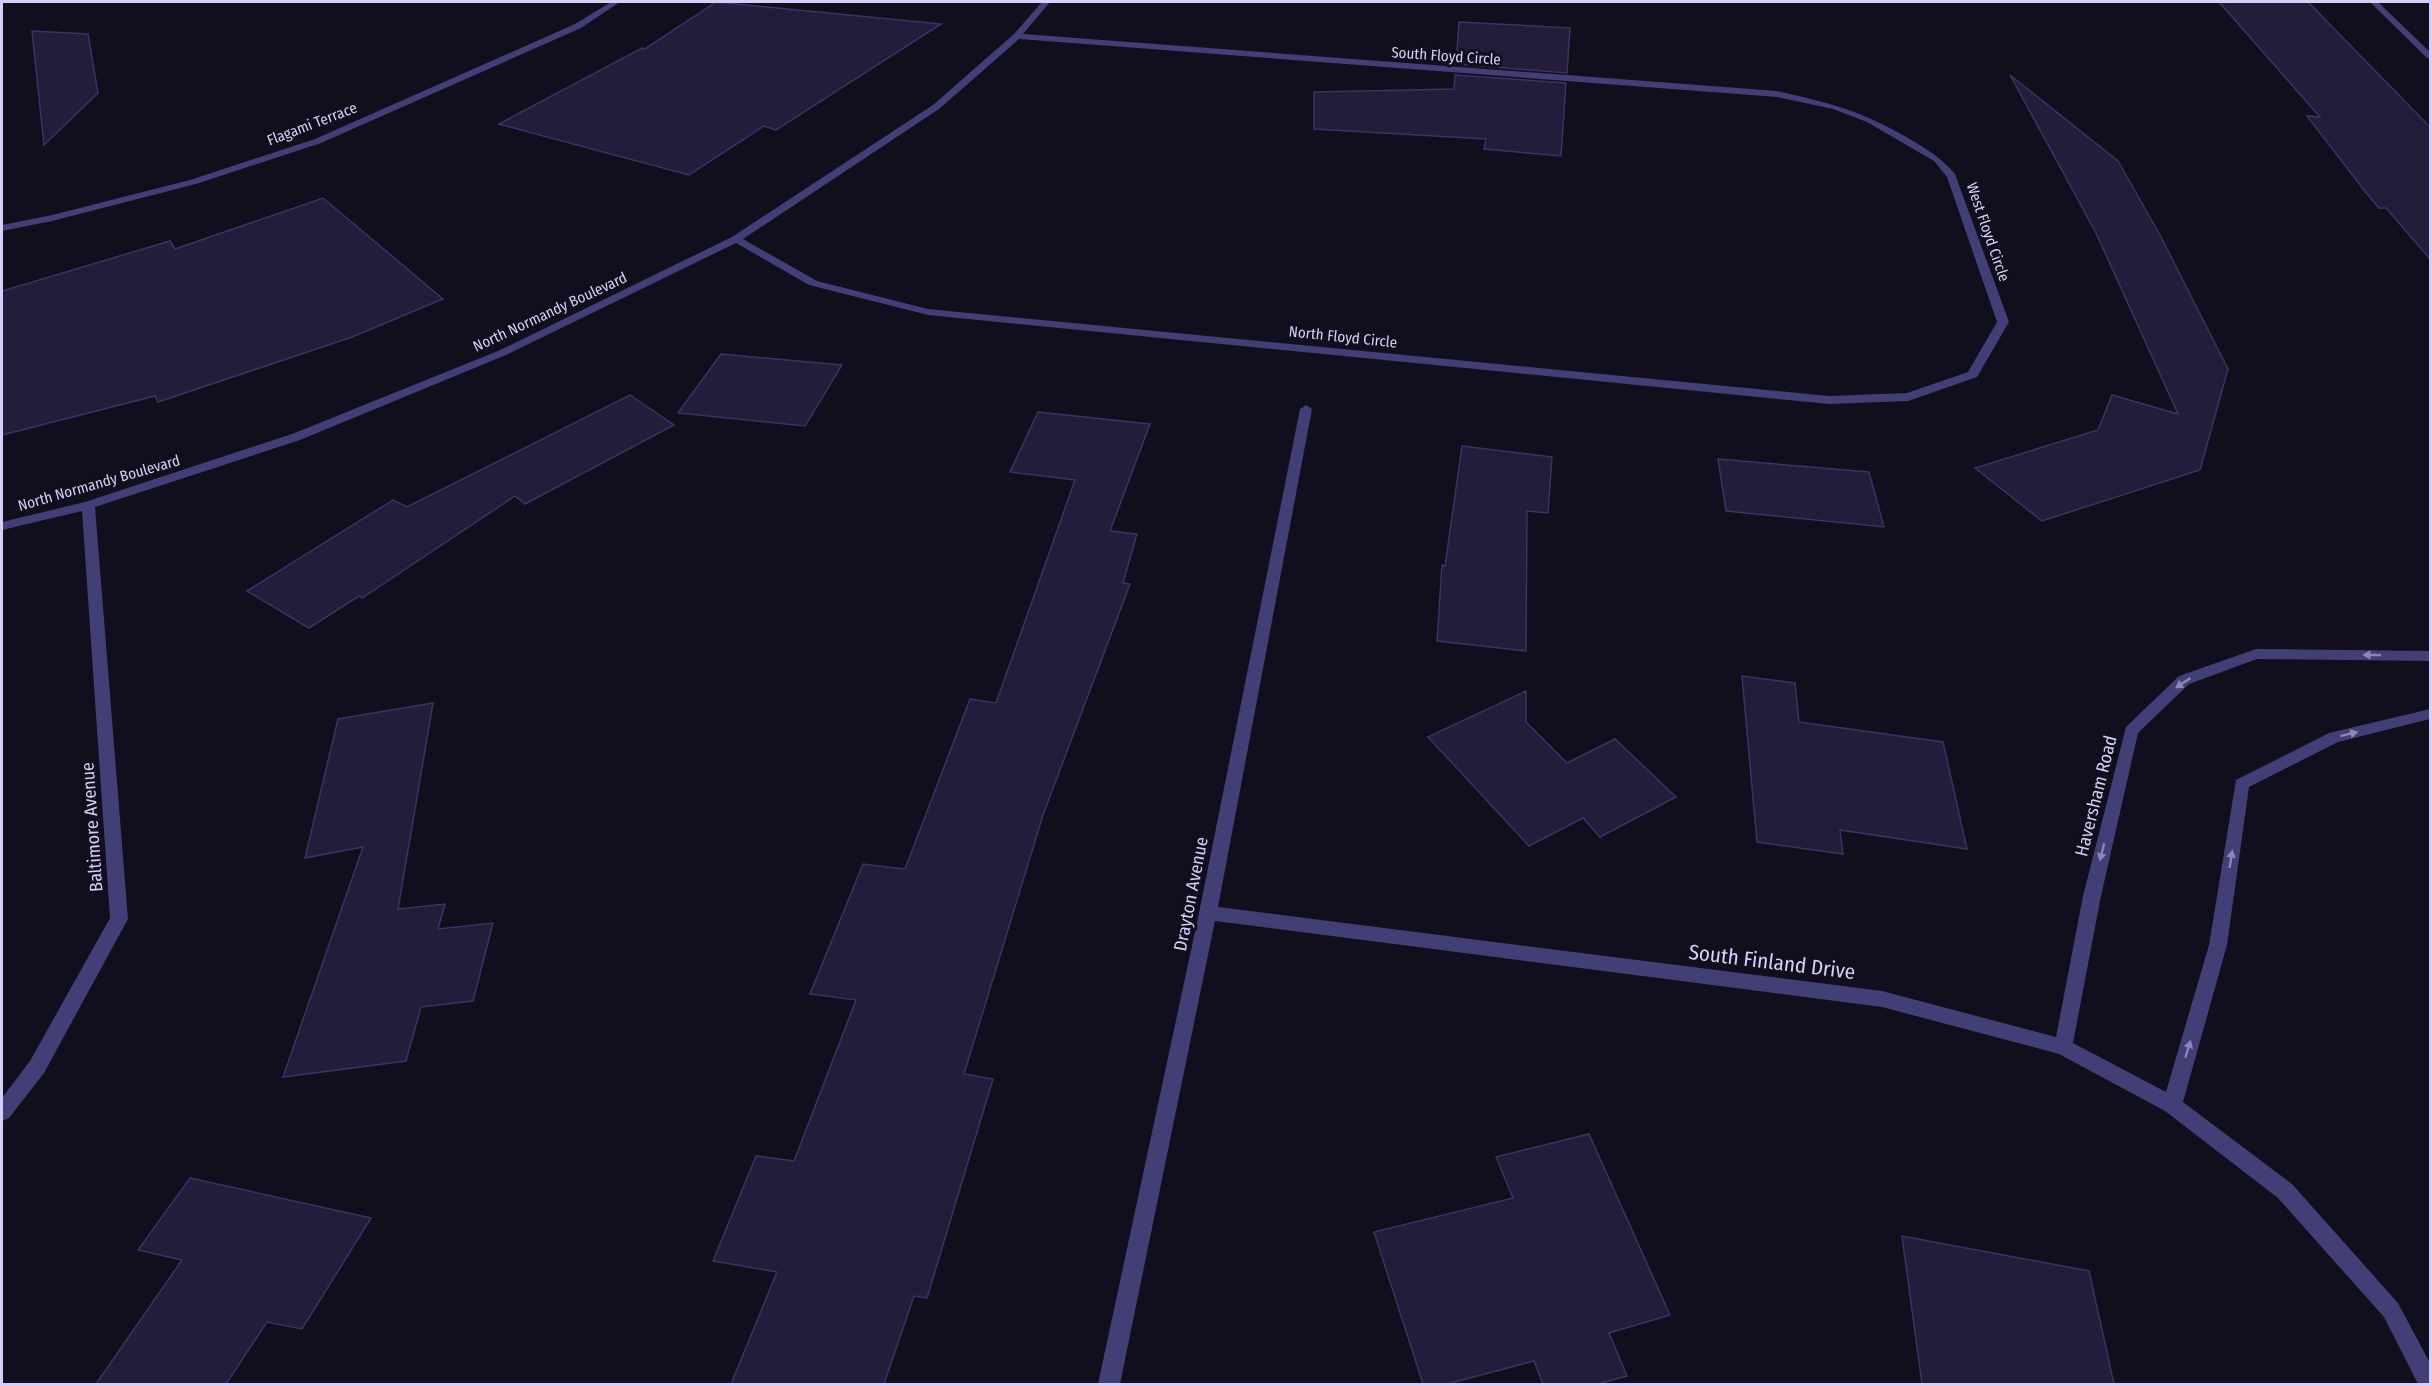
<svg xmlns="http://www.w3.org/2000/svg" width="2432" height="1386" viewBox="0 0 2432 1386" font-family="'Fira Sans Condensed',sans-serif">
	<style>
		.building { fill: #241c3b; stroke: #3d3165; stroke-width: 1.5 }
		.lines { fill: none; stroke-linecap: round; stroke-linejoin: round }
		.minor { fill: #423e76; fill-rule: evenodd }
		.oneway { fill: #8c86b8 }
		.labels { text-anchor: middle; stroke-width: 6; stroke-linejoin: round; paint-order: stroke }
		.far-street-label { font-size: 15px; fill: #d5cff9; stroke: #110e1d }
		.street-label { font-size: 18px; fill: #d5cff9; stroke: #110e1d }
		.near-street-label { font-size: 21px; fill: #d5cff9; stroke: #110e1d }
	</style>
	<rect width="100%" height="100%" fill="#110e1d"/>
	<path class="building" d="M716,2L941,24L776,130L764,126L689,175L499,124L642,48L645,49Z
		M2219,2H2308L2430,127V259L2386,208H2379L2367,194L2307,116L2320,117Z
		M1459,22L1570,28L1567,73L1456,64Z
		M32,31L88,34L98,93L44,145Z
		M1455,75L1566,83L1561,156L1484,149L1486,139L1314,129V92L1454,89Z
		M2010,75L2118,161L2160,235L2228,369L2200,470L2042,521L1975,468L2098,430L2112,395L2178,414L2096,233Z
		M323,198L443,299L352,337L158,402L155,396L2,435V291L170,241L175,249Z
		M721,354L842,365L805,426L678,413Z
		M630,395L674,425L525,504L515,496L362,598L359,596L309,628L247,591L393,500L407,507Z
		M1038,412L1150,424L1110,531L1137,534L1123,583L1130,584L1043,815L964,1074L993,1079L927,1298L914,1296L884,1384H731L777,1272L713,1261L756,1156L794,1161L856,1000L810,994L863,864L905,869L970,699L996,703L1075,480L1010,472Z
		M1462,446L1552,457L1548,513L1527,511L1526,651L1437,641L1442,565L1445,566Z
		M1718,459L1869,472L1884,527L1726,511Z
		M1742,676L1795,683L1799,722L1943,742L1967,849L1840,830L1843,854L1757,842Z
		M1526,691V722L1567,763L1615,739L1676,797L1600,837L1583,818L1529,846L1428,737Z
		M433,703L398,909L445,904L438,929L493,923L473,1001L421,1007L406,1061L283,1077L363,847L305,858L338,719Z
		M1589,1134L1670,1315L1609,1333L1627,1376L1598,1384H1543L1534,1361L1447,1384H1423L1374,1232L1513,1198L1496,1157Z
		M190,1178L371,1218L302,1329L267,1322L226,1384H96L182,1260L138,1250Z
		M1902,1236L2089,1271L2114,1384H1922Z"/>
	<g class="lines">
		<path class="minor" d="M611,2H620L581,28L321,143L196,184L52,221L2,231V225L52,215L190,180L315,139L575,24Z
			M1042,2H1050L1023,34L1777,91C1830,103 1860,110 1908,138C1927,149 1940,157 1955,174L2009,322L1977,377L1908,401L1829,404L928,315L809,285L736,243L506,355L300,440L95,507L128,919L44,1073L9,1118L2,1121V1098L30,1061L110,918L82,511L2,530V522L85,502L292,434L498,351L732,237L933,105L1014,34ZM1019,39L1777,97L1833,109L1867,122L1934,161L1947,177L1997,322L1968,372L1907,393L1829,396L928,309L817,281L743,239L939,109Z
			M2370,2H2378L2430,52V58H2427Z
			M1306,405L1312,409L1218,907L1882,991L2056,1037L2083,896L2126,727L2179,676L2256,649L2430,651V661L2257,659L2189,684L2138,733L2101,896L2073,1043L2166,1092L2209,945L2236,780L2329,733L2430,709V719L2338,742L2249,787L2227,945L2183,1102L2292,1184L2398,1303L2430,1363V1384H2418L2384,1317L2278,1198L2165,1111L2059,1054L1882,1007L1215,921L1120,1384H1098L1199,913L1300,409Z"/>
	</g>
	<defs><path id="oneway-solid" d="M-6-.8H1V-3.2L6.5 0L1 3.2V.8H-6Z" transform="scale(1.5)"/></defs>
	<g class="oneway">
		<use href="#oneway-solid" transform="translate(2372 655) rotate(-179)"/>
		<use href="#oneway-solid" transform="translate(2183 683) rotate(146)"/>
		<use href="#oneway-solid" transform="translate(2349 734) rotate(-14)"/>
		<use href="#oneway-solid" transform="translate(2102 852) rotate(104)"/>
		<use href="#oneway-solid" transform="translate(2231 859) rotate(-81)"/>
		<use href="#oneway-solid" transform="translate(2188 1049) rotate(-73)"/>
	</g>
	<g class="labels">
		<g class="far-street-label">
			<text transform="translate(1446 56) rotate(4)" y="5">South Floyd Circle</text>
			<text transform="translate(312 124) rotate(-21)" y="5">Flagami Terrace</text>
			<text transform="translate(1988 232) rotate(71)" y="5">West Floyd Circle</text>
			<text transform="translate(550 312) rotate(-25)" y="5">North Normandy Boulevard</text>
			<text transform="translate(1343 337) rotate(6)" y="5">North Floyd Circle</text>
			<text transform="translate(99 483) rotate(-16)" y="5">North Normandy Boulevard</text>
		</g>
		<g class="street-label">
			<text transform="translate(2096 796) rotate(-76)" y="6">Haversham Road</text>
			<text transform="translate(92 827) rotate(-94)" y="6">Baltimore Avenue</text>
			<text transform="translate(1191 894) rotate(-79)" y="6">Drayton Avenue</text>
		</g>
		<g class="near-street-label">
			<text transform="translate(1772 962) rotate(7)" y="7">South Finland Drive</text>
		</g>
	</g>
	<rect width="2432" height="1386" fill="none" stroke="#d5cff9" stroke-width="6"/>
</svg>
